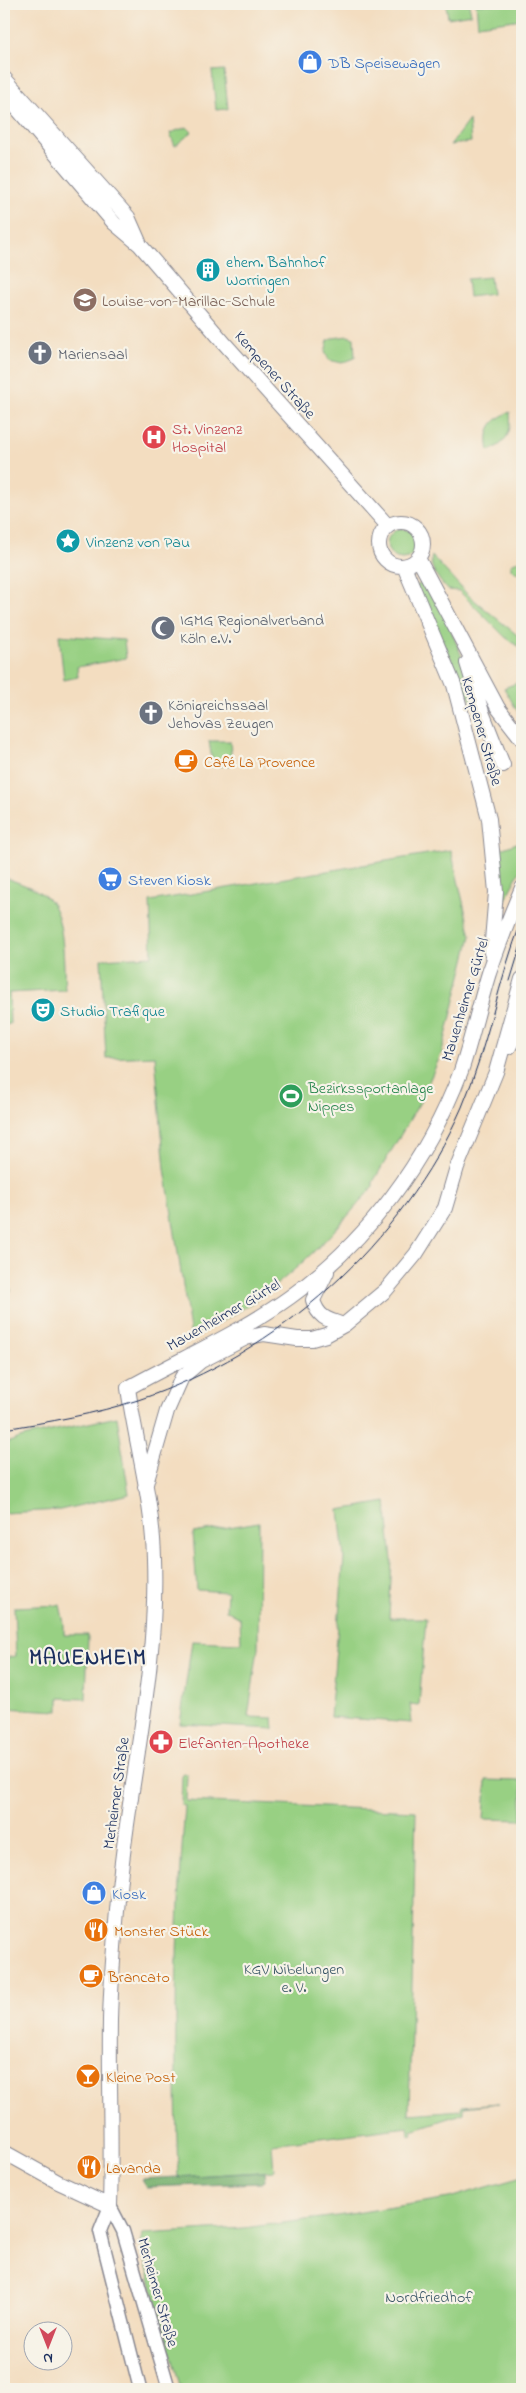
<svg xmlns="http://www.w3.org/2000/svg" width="526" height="2393" viewBox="0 0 526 2393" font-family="'Indie Flower',sans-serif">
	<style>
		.green { fill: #98d083; stroke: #5a8070 }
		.forest { fill: #7ab271; stroke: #4a7068 }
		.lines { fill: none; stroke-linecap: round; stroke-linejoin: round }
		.tertiary-casing { stroke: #87868f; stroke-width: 15 }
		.secondary-casing { stroke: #87868f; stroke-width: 16 }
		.tertiary { stroke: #fff; stroke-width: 12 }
		.secondary { stroke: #fff; stroke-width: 14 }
		.tram { stroke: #1b2f5e; stroke-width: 1 }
		.labels { text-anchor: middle; stroke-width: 4.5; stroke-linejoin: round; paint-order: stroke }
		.shop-label { font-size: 16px; fill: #366cbe; stroke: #f7f3e8; text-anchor: start }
		.culture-label { font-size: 16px; fill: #0d838f; stroke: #f7f3e8; text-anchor: start }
		.education-label { font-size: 16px; fill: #785e54; stroke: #f7f3e8; text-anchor: start }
		.worship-label { font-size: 16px; fill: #5b616d; stroke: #f7f3e8; text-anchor: start }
		.street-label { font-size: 16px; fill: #1b2f5e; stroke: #f7f3e8 }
		.health-label { font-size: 16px; fill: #be3a42; stroke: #f7f3e8; text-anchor: start }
		.food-label { font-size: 16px; fill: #c56008; stroke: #f7f3e8; text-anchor: start }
		.leisure-label { font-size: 16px; fill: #27864d; stroke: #f7f3e8; text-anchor: start }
		.park-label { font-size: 16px; fill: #3a5767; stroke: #f7f3e8 }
		.district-label { font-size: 21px; font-weight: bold; letter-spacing: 1px; fill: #1b2f5e; stroke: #f7f3e8 }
	</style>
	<rect width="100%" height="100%" fill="#f7f3e8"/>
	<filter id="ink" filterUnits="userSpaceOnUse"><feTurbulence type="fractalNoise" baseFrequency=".02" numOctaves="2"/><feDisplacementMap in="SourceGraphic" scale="10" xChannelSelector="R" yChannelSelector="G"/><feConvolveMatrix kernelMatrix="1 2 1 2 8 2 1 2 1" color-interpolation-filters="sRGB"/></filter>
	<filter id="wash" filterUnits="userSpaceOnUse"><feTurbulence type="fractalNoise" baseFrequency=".0096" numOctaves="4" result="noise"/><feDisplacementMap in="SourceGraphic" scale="20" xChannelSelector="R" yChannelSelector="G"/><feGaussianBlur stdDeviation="1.12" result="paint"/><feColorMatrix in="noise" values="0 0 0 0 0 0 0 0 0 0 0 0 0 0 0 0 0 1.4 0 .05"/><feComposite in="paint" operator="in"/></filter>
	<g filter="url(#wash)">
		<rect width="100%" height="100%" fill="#f3ddc0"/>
		<path class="green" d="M446,4H469L471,14L448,18Z
			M476,4H522V19L478,25Z
			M224,70L228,109L216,110L212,71Z
			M469,120L471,142L450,145Z
			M187,127L192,132L175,146L170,133Z
			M490,277L492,294L469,297L467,279Z
			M348,336L354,338L355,358L342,363L329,360L325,352L328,341L333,338Z
			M510,412C512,432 507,443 489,451C485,431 490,420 510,412Z
			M387 544a15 15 0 1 1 30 0a15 15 0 1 1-30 0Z
			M432,556L468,595L522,639V649L505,637L459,591L447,590C440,580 428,568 432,556Z
			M522,559V574H519L511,569V564Z
			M427,581L444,613L462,657L476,711L416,586Z
			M59,635L124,640L126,658L77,667L78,677L64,680Z
			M522,681V719L504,688Z
			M209,741H230L232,765L213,767Z
			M522,841V867L502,905L501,849Z
			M451,850L471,936L442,1052L420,1102L373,1182V1186C330,1239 282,1288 222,1321C212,1326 202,1334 191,1337L165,1169L155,1056L106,1058L101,959L152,956L150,901Z
			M4,877C18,883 34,887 46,897C66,913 63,964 65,990L9,993L10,1024L4,1025Z
			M4,1263H7L11,1291L4,1292Z
			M117,1417L129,1494L60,1510L4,1513V1444L23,1437Z
			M386,1502L392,1560L389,1618H426L419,1705L410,1704L412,1723L330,1717L344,1558L339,1510Z
			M259,1522L258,1649L248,1717L273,1718L274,1729L180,1724L192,1641L241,1643L240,1618L226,1610L227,1592L197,1590L193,1533Z
			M60,1605L64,1623V1635H88L86,1699L59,1698V1711L4,1708V1658L16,1656L14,1607Z
			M182,1774H187L186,1801L416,1811L409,2114L461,2110L462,2106L499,2103L464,2107V2113L412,2130L413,2135L409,2136L408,2127L272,2144L274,2171L178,2177C174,2053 175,1930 185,1806L181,1805Z
			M486,1780L522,1781V1820L484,1819Z
			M522,2177V2389H181L140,2243L143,2234L244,2228L337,2216L449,2198Z"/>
		<path class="forest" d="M264,2172L265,2180L261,2183L147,2187L142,2179Z"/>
	</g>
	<g filter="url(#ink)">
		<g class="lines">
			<defs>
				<path id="tertiary" d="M110,2206L123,2231L169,2389
					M110,2206L100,2231L140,2389"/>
				<path id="secondary" d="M4,78L128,217L139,242
					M4,93L114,223L140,245L225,344L388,526
					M379 544a22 22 0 1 1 44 0a22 22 0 1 1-44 0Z
					M418,558L498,708L522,739
					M404,566L454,685L489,819L496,892L491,953
					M467,663L482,712L503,765
					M509,1047L522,1022
					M327,1272L313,1300C318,1318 328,1320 344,1325
					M145,1487L167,1411L182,1377L201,1361L246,1338L264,1334L297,1339H312L326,1335L344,1325L386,1290L416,1254L445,1208L457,1167L496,1072L522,979
					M4,2152L58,2182L110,2206C112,2144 109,2082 110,2020C111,1976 115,1932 119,1888C130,1778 158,1670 154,1559C153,1503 136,1444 128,1388C182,1358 240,1333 290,1297C368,1241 427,1161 461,1071C472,1038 479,1005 489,973C499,944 510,916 522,888"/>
			</defs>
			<use href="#tertiary" class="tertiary-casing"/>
			<use href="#secondary" class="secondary-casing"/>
			<use href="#tertiary" class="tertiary"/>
			<use href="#secondary" class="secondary"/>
			<path class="tram" d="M510,981L521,945
				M4,1429C49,1422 95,1414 138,1400C279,1353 402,1243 462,1107C488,1046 498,981 522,920"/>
		</g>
	</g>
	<defs>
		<symbol id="shop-disc" viewBox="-11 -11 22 22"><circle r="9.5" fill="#3f7fe0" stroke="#f7f3e8"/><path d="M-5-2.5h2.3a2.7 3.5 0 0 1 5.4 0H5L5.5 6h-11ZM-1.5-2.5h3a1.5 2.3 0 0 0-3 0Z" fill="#fff"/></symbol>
		<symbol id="building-disc" viewBox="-11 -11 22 22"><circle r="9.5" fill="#0f9aa8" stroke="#f7f3e8"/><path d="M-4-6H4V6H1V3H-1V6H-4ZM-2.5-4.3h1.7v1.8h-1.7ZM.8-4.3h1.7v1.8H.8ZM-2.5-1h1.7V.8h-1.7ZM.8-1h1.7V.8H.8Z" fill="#fff"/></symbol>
		<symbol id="school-disc" viewBox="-11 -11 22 22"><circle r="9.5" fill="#8d6e63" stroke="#f7f3e8"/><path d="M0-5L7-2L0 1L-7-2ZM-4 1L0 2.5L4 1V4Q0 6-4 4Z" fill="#fff"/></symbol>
		<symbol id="church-disc" viewBox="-11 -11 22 22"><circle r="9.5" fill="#6b7280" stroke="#f7f3e8"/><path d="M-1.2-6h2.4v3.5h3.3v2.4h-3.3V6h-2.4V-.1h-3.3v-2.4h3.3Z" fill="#fff"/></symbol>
		<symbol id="hospital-disc" viewBox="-11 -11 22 22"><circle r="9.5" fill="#e0444e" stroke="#f7f3e8"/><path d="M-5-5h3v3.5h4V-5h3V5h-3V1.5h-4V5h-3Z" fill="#fff"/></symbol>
		<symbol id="sight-disc" viewBox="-11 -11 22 22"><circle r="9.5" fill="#0f9aa8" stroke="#f7f3e8"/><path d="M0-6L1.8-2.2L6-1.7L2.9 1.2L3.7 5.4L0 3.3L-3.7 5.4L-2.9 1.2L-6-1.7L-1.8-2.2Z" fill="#fff"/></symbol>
		<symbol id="mosque-disc" viewBox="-11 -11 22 22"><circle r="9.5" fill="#6b7280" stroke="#f7f3e8"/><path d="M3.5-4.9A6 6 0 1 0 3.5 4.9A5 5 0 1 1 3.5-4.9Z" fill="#fff"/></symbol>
		<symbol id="cafe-disc" viewBox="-11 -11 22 22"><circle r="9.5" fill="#e8710a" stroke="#f7f3e8"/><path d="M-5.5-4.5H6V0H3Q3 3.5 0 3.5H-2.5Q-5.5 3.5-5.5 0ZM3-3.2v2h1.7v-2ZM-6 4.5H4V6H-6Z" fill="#fff"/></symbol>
		<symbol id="supermarket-disc" viewBox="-11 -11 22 22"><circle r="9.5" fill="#3f7fe0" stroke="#f7f3e8"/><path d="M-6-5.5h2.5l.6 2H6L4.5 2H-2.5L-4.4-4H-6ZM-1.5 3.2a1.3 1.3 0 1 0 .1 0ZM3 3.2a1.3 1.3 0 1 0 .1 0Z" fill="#fff"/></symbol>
		<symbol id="theatre-disc" viewBox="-11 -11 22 22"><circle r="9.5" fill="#0f9aa8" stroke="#f7f3e8"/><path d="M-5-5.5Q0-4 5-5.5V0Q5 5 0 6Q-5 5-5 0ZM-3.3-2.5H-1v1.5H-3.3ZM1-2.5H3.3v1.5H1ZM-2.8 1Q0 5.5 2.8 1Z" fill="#fff"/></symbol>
		<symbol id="stadium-disc" viewBox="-11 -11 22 22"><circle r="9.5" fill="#2e9e5b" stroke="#f7f3e8"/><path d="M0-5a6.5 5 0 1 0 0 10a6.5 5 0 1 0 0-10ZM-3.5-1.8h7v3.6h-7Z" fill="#fff"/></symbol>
		<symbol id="pharmacy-disc" viewBox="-11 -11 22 22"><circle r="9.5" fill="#e0444e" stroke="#f7f3e8"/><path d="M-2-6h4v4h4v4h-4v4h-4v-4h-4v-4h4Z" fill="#fff"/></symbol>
		<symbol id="restaurant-disc" viewBox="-11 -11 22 22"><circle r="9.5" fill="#e8710a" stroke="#f7f3e8"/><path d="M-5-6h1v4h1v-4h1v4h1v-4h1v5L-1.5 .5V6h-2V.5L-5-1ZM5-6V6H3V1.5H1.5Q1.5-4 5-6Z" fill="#fff"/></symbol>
		<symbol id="bar-disc" viewBox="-11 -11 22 22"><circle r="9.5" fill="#e8710a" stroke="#f7f3e8"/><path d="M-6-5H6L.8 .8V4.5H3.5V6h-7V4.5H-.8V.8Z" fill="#fff"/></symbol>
	</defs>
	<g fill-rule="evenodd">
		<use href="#shop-disc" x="296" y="48" width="28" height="28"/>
		<use href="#building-disc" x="194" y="256" width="28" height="28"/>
		<use href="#school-disc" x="71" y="286" width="28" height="28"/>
		<use href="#church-disc" x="26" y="339" width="28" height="28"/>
		<use href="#hospital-disc" x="140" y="423" width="28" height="28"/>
		<use href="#sight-disc" x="54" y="527" width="28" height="28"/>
		<use href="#mosque-disc" x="149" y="614" width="28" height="28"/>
		<use href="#church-disc" x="137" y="699" width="28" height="28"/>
		<use href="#cafe-disc" x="172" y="747" width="28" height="28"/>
		<use href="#supermarket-disc" x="96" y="865" width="28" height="28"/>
		<use href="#theatre-disc" x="29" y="996" width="28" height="28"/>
		<use href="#stadium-disc" x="277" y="1082" width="28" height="28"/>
		<use href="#pharmacy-disc" x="147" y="1728" width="28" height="28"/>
		<use href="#shop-disc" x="80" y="1879" width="28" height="28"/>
		<use href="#restaurant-disc" x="82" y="1916" width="28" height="28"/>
		<use href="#cafe-disc" x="77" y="1962" width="28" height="28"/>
		<use href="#bar-disc" x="74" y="2062" width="28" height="28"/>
		<use href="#restaurant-disc" x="75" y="2153" width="28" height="28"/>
	</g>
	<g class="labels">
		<g class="shop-label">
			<text x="328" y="68">DB Speisewagen</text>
			<text x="128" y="885">Steven Kiosk</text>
			<text x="112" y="1899">Kiosk</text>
		</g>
		<g class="culture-label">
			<text x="226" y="267">ehem. Bahnhof<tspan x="226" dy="18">Worringen</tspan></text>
			<text x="86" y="547">Vinzenz von Pau</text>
			<text x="60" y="1016">Studio Trafique</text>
		</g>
		<g class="education-label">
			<text x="102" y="306">Louise-von-Marillac-Schule</text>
		</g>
		<g class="worship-label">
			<text x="58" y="359">Mariensaal</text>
			<text x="180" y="625">IGMG Regionalverband<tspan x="180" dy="18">Köln e.V.</tspan></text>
			<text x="168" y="710">Königreichssaal<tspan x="168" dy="18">Jehovas Zeugen</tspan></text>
		</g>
		<g class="street-label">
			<text transform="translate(276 374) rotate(48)" y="6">Kempener Straße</text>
			<text transform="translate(483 731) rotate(74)" y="6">Kempener Straße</text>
			<text transform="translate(464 999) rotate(-73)" y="6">Mauenheimer Gürtel</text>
			<text transform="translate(223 1314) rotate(-30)" y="6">Mauenheimer Gürtel</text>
			<text transform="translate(115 1793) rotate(-82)" y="6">Merheimer Straße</text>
			<text transform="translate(159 2292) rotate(74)" y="6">Merheimer Straße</text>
		</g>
		<g class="health-label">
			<text x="172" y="434">St. Vinzenz<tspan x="172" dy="18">Hospital</tspan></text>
			<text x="178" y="1748">Elefanten-Apotheke</text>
		</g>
		<g class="food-label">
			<text x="204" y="767">Café La Provence</text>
			<text x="114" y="1936">Monster Stück</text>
			<text x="108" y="1982">Brancato</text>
			<text x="106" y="2082">Kleine Post</text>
			<text x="106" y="2173">Lavanda</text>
		</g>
		<g class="leisure-label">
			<text x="308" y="1093">Bezirkssportanlage<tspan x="308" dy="18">Nippes</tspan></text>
		</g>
		<g class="park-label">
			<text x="294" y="1974">KGV Nibelungen<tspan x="294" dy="18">e. V.</tspan></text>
			<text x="429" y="2302">Nordfriedhof</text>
		</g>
		<g class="district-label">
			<text x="88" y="1664">MAUENHEIM</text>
		</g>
	</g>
	<rect width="526" height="2393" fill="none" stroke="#f7f3e8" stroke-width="20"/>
	<g transform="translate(48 2346) rotate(180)"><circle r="24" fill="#f7f3e8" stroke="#9fa5b1"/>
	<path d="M0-4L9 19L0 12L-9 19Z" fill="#d1495b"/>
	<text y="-8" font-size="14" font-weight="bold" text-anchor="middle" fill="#1b2f5e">N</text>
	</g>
</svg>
